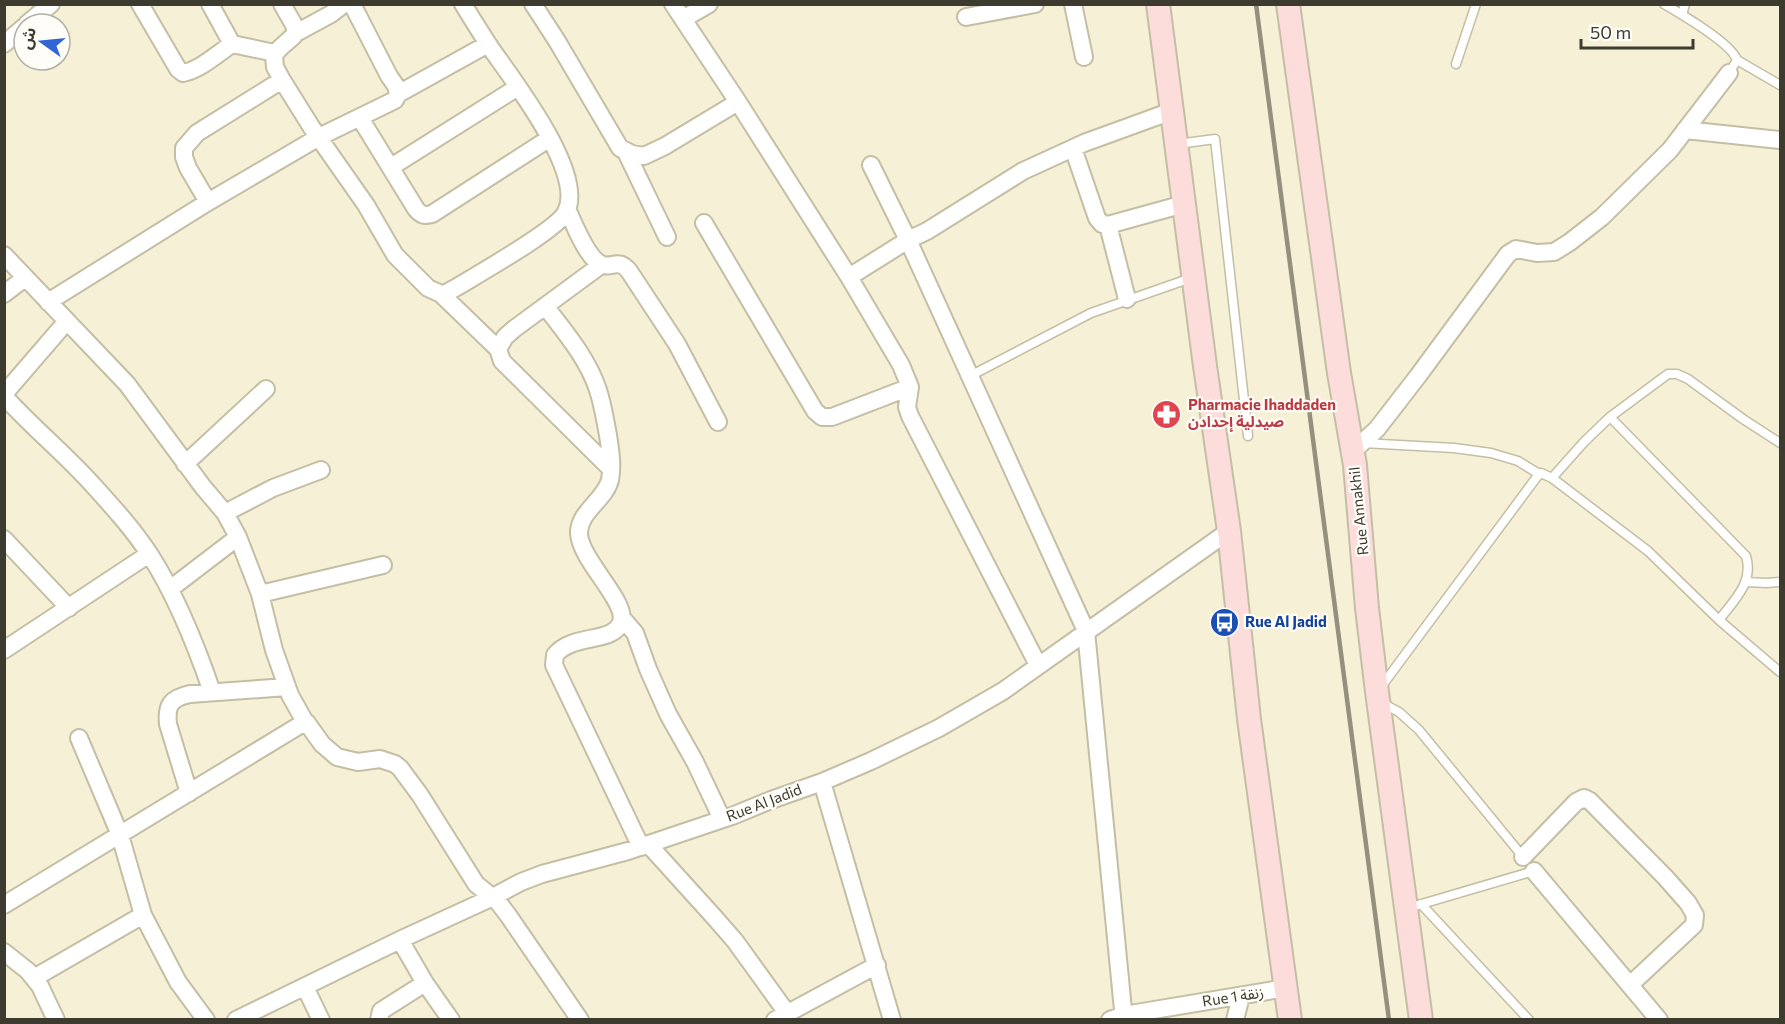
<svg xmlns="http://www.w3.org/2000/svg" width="1785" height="1024" viewBox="0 0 1785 1024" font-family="Commissioner,'Noto Sans Arabic',sans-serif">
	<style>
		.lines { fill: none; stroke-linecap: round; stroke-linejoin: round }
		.lane-casing { stroke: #c4bea5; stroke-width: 11 }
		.street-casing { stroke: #c4bea5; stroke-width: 20 }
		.secondary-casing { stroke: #c4bea5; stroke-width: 26 }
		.lane { stroke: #fff; stroke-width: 8 }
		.street { stroke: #fff; stroke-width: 16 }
		.secondary { stroke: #fcdddc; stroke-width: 22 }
		.rail { stroke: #948f7e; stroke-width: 4.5 }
		.labels { text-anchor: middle; stroke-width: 4.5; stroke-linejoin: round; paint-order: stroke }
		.health-label { font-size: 15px; font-weight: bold; fill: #be3a42; stroke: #fefdf8; text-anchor: start }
		.street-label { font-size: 15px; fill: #3d3a30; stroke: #fefdf8 }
		.transit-label { font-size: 15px; font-weight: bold; fill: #164399; stroke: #fefdf8; text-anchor: start }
	</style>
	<rect width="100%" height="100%" fill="#f6f0d6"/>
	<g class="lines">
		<defs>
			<path id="lane" d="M1664,4C1681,14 1731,43 1737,60L1729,73
				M1682,15L1685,4
				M1737,60L1780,85
				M1456,64L1476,4
				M1178,144L1215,139L1248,436
				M970,376L1091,313L1191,278
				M1610,417L1746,556C1754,583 1734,600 1719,620
				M1363,443L1454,448L1491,453L1518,461L1539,474
				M1552,478L1584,442L1610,417L1668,374H1677L1688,379L1743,419L1780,443
				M1747,582L1766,583L1780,582
				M1381,687L1536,478L1541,473L1552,478L1648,551L1719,620L1780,672
				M1382,703L1399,712L1419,730L1524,858
				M1421,904L1529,1020
				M1408,908L1534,871L1532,868"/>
			<path id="street" d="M140,4L178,69L183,73C200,70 217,54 232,44L275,53
				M210,4L232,44
				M282,4L294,25L296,33C289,42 279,46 274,56L275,67L282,80L312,128L366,205L395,255L428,288L441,294L498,349
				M352,4L389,76L396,86L398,94
				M533,4L557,41L620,148L632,154L644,156L665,146L738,102
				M673,4L738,102L849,277L901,365L910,387L907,407L910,416L1038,665
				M1073,4L1084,57
				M966,17L1035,4
				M683,19L709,4
				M27,24L51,4
				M296,33L331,14L344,4
				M4,44L24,27
				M360,118L416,209C421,215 424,216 432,214L550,138
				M1685,130L1780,140
				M1073,148L1097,218L1102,224L1108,225L1184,204
				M626,152L667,237
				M871,165L908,240L1086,631L1124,1020
				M391,167L518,87
				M208,202L319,137L395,100L398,94L488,44
				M567,209C574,223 587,260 603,265C614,268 618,258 629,271L677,344L718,422
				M704,223L815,411L822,417H832L910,387
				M1108,225L1127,299
				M4,255L127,384L203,487L225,513L238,537L260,594L274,650L290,695L305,722L307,723L322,744L337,757L358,762L380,759L395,764L400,768L420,795L476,884L498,902L508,915L580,1020
				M601,265L514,329L505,337L498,349L502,361L611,469
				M849,277L908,240L927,231L1023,171L1084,143L1172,111
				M4,294L25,278
				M441,294L446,293L457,287C478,274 557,230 566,212C586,173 512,79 490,47C481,33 472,19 463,4
				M48,302L208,202L188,168L184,157V148L197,133L282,80
				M545,306C565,332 588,359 598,390C603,405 605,420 608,435C610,449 613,465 610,480C605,500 578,512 579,534C581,561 628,602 621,622C614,644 572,633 555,655L554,665L641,847
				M4,394L67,321
				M4,396C32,427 64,453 92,484C112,506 133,529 150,555C177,597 196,645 212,692
				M1352,452L1377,429L1418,376L1508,254L1516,249L1537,253L1554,252L1570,242L1602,217L1670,150L1729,73
				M185,464L266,389
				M225,513L273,488L321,470
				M4,539L69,608
				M170,589L238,537
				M260,594L383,565
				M622,618L635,633L648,669L668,714L695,762L722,819
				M4,650L149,554
				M79,738L120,835L143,915L178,982L206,1020
				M822,782L892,1020
				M189,793L168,724C166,705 171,698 190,694L287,687
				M648,844L715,918L735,941L787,1013
				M1523,857L1576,802L1584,798L1590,801L1665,877L1688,903L1695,915L1694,925L1630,985
				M1534,871L1659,1020
				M4,905L305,722
				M400,940L425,983L451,1020
				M4,952L28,971L40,986L56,1020
				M34,978L143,915
				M305,987L321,1020
				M236,1020L404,938L491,898L521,882L542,874L628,851L732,816L771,800L822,782L871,761L939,728L1003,691L1229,531
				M379,1020L381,1011L425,983
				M775,1020L877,965
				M1110,1020L1124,1015L1286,988
				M1235,1020L1241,996"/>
			<path id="secondary" d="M1158,4L1205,366L1229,531L1249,719L1290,1020
				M1288,4L1339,373L1355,465L1367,608L1377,692L1421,1020"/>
		</defs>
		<use href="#lane" class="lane-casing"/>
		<use href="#street" class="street-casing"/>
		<use href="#secondary" class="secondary-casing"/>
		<use href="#lane" class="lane"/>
		<use href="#street" class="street"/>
		<use href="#secondary" class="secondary"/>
		<path class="rail" d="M1256,4L1389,1020"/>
	</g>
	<defs>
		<symbol id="pharmacy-disc" viewBox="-11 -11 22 22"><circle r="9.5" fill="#e0444e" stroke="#fefdf8"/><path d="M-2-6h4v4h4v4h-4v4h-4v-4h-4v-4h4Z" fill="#fff"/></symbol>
		<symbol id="bus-disc" viewBox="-11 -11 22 22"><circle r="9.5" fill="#1a4fb4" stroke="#fefdf8"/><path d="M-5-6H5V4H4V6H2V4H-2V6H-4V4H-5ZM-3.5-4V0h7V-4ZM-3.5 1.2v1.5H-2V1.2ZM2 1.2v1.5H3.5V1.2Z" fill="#fff"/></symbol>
	</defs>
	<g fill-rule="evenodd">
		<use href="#pharmacy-disc" x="1150" y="398" width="33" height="33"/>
		<use href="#bus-disc" x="1208" y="606" width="33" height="33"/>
	</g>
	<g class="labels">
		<g class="health-label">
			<text x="1188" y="410">Pharmacie Ihaddaden<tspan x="1188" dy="17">صيدلية إحدادن</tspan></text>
		</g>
		<g class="street-label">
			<text transform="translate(1359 511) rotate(-96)" y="5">Rue Annakhil</text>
			<text transform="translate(764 803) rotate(-21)" y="5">Rue Al Jadid</text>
			<text transform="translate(1233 997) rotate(-9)" y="5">Rue 1 زنقة</text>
		</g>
		<g class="transit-label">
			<text x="1245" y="627">Rue Al Jadid</text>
		</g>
	</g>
	<rect width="1785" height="1024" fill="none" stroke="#3d3a30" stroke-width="12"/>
	<g transform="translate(42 42) rotate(285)"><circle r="28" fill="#fefdf8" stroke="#b1afa8" stroke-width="1.5"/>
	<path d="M0-4.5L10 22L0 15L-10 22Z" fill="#3265d4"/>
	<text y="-9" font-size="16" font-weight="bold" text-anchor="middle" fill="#3d3a30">ش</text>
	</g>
	<path d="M1581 39v9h112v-9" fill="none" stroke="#3d3a30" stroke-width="3"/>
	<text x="1590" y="39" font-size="18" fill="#3d3a30" stroke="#fefdf8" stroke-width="4.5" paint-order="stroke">50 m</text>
</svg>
